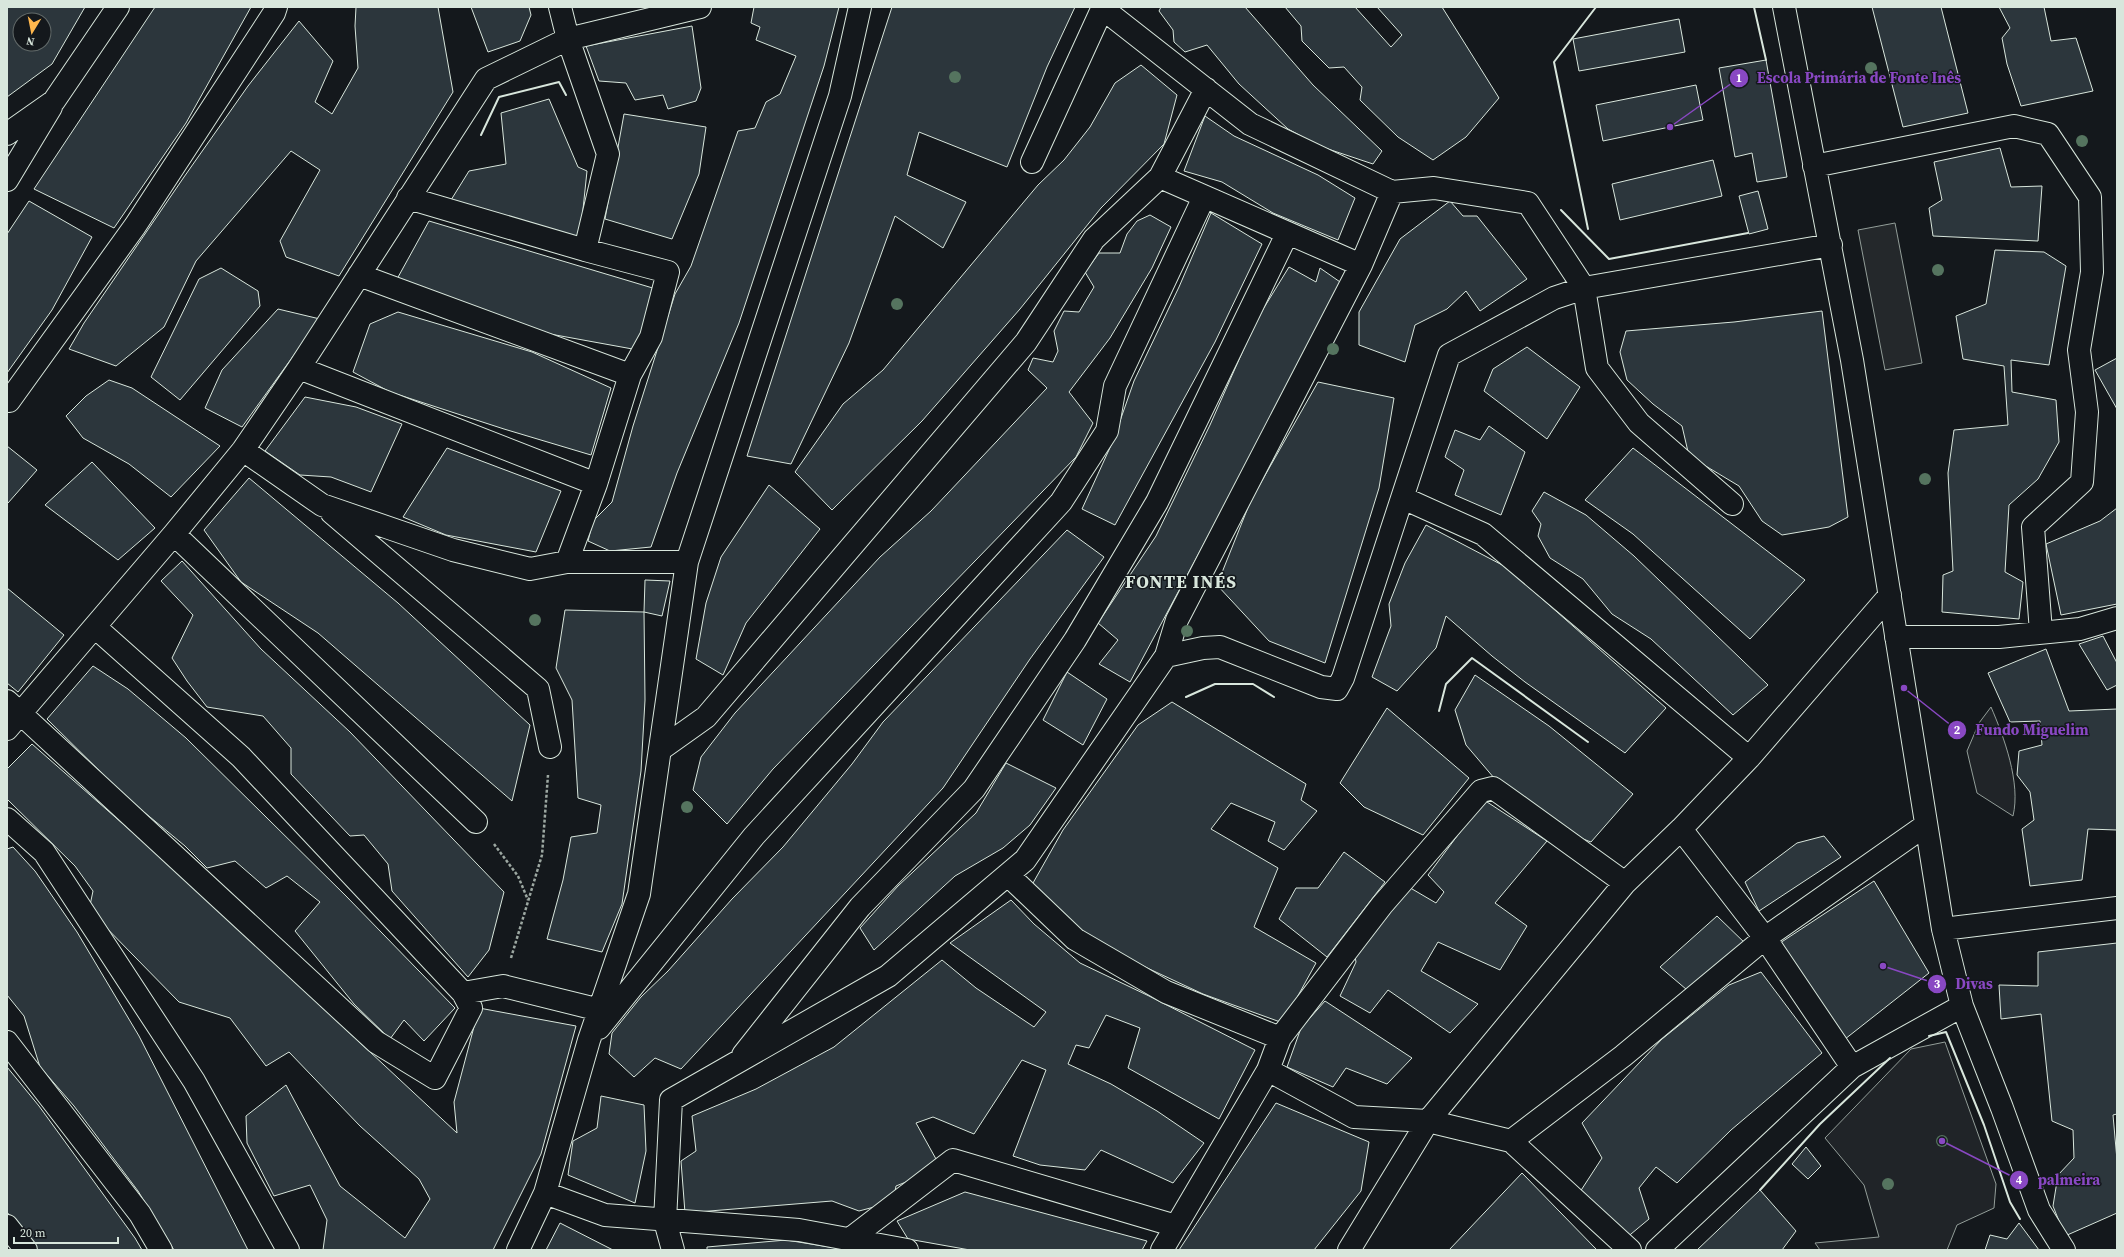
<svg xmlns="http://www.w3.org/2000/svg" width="2124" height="1257" viewBox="0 0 2124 1257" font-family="'Source Serif 4',serif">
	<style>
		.green { fill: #202428; stroke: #939e99 }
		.parking { fill: #24282b; stroke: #939e99 }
		.building { fill: #2c363c; stroke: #d8e6dc; fill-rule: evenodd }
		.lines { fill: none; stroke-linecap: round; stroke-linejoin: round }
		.minor-casing { stroke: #d8e6dc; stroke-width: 24 }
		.path { stroke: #9da8a2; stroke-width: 2.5; stroke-dasharray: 3 2; stroke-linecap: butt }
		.minor { stroke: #14181c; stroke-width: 22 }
		.wall { stroke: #d8e6dc; stroke-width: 2 }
		.tree { fill: #55745f }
		.labels { text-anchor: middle; stroke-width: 3; stroke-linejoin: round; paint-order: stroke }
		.district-label { font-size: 18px; font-weight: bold; letter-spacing: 1px; fill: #d8e6dc; stroke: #14181c }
		.leader { fill: none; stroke: #8948c3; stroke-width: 1.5 }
		.callout-dot { fill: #8948c3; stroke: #14181c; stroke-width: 1.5 }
		.mark-label { font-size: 12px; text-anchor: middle; font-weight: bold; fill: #fff }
		.callout-label { font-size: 15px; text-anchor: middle; font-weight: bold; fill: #8948c3; stroke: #14181c; stroke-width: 3; stroke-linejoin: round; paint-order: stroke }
	</style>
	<rect width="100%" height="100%" fill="#14181c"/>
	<path class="green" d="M1991,707C2004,737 2021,783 2013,816L1977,793L1967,751L1979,723Z
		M1945,1042L1996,1184L1994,1208L1957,1225L1947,1250H1820L1815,1243L1879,1237L1864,1185L1825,1138L1911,1049Z"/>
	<path class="parking" d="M1895,223L1922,363L1885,370L1858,230Z"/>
	<path class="building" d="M7,7H85L52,64L7,97ZM20,20H44V44H20Z
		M155,7H251L186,123L114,228L34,189Z
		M356,7H438L453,92L339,276L286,257L280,241L320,170L291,151L196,261L164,327L116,366L69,349L84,323L184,177L248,86L299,21L333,61L315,102L332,114L358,68L355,26Z
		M471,7H529L531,15L520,41L488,52Z
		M754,7H839L824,66L739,323L677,473L651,547L610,551L588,541L593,521L612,502L633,426L675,294L691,266L738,131L755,128L766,102L780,94L796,56L756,40L760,27L751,23Z
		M892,7H1075L1047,67L1007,167L919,132L907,175L966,202L943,248L895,216L849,343L791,464L747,456Z
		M1161,7H1245L1313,85L1382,151L1373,164L1319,146L1288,129L1239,84L1207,45L1185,52L1174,42L1173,30L1159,11Z
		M1285,7H1355L1391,47L1402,35L1377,7H1442L1499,98L1466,137L1433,160L1398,137L1360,100L1362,87L1344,67L1329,68L1302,41L1301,26Z
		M1872,7H1941L1968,113L1903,127Z
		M1999,7H2044L2051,41L2076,38L2093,91L2021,106L2007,64L2002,38L2010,28Z
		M1679,19L1685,52L1579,71L1573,39Z
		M692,26L701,88L696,101L668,109L663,95L635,100L626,83L599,81L586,46Z
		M1766,60L1787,177L1757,182L1752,153L1735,157L1719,68Z
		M1141,65L1177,95L1164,144L1101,208L1020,309L922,421L832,510L795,472L843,404L883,370L1038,185L1064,160L1090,127L1115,83Z
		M1696,85L1703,120L1603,141L1596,105Z
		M549,99L578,167L587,171L580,238L451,200L469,171L506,164L501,113Z
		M624,114L706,127L699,174L672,239L605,219Z
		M1205,116L1234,136L1318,175L1355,198L1338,240L1273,213L1222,182L1184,171Z
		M2000,148L2011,187L2042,186L2038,241L1933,236L1929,208L1942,200L1934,162Z
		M1713,160L1722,196L1620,220L1612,184Z
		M1758,191L1768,229L1749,234L1739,196Z
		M29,201L92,237L52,310L7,373V234Z
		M1450,201L1463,216H1477L1527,279L1480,311L1466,291L1447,309L1415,325L1405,362L1359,345V312L1400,239Z
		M1211,213L1262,244L1215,342L1115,525L1082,509L1113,441L1134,381L1179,287Z
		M1150,215L1171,227L1152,268L1110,338L1069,392L1093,423L1076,457L773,769L727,824L693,790L701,757L735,713L880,557L931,511L1047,388L1028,370L1033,358L1053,362L1058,351L1054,331L1064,311L1079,312L1094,287L1085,272L1099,253H1120L1127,234L1137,221Z
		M429,221L656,289L638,350L550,334L397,279Z
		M1995,250L2044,252L2066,266L2049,365L2011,360L2012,392L2056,400L2059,442L2038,479L2009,505L2005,572L2023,582L2019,619L1942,612L1943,575L1953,571L1948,473L1954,430L2008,425L2004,366L1963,359L1956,316L1986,304Z
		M1289,267L1316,282L1320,268L1343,284L1130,682L1099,664L1118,640L1098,623L1156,536L1210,425L1257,319Z
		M221,268L258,291L260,306L180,400L151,377L199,279Z
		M278,309L320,319L242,427L205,408L222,370Z
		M1822,311L1848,517L1829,527L1782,535L1762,521L1739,486L1689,456L1682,426L1653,404L1627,380L1620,352L1626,331L1734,322Z
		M398,312L532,352L611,388L591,455L504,429L390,392L353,372L370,324Z
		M1527,347L1580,387L1547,439L1484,391L1493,369Z
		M2117,358V409L2095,370Z
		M109,380L132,388L220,446L171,497L129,464L83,438L66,416L86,396Z
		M1318,382L1394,398L1379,488L1325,663L1269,641L1217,585L1251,500Z
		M305,397L356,407L402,424L371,492L331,477L300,475L265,451Z
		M1489,426L1525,452L1501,515L1455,495L1464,470L1445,457L1455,430L1480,440Z
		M7,446L37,470L8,503L7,502Z
		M447,448L561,491L536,552L446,535L403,517Z
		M1633,448L1805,580L1750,639L1633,534L1585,500Z
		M92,462L155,528L118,560L45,505Z
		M249,478L398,603L530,725L512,801L318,633L241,582L204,530Z
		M769,485L820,529L746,623L723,675L696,659L706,603L721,557Z
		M1544,492L1586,515L1634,556L1768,685L1733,715L1651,639L1612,614L1583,579L1550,558L1538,536L1541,524L1532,511Z
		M2117,508V604L2061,615L2046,544L2100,521Z
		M1426,525L1506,567L1666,708L1625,753L1525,682L1492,656L1446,616L1436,648L1397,691L1372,677L1391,626L1389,604L1405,563Z
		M1067,530L1104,557L1030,659L943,788L681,1069L655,1058L634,1077L609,1054L612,1033L641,997L668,971L732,899L783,847L852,764L883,722Z
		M182,561L261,649L350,732L504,892L489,950L468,977L392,891L388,864L364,835L350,836L291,774V748L263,716L207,707L187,681L172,658L193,615L161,581Z
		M645,580L670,581L662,616L644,612Z
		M7,588L64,635L18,692L7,683Z
		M565,610L644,612L645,700L641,771L622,904L602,952L547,939L563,880L571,837L597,833L601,805L578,798L572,700L556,668Z
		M2103,636L2117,663V685L2107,690L2079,644Z
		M2046,649L2069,711L2117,709V830L2088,829L2082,880L2030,886L2022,829L2034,820L2030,792L2017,775L2019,751L2042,745L2040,721L2010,722L1988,673Z
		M93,666L128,689L186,738L346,896L455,1008L424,1041L404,1020L390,1039L354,1004L295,931L320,902L287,876L266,888L235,861L207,868L185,846L127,798L47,719Z
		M1067,672L1107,699L1083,745L1043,720Z
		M1475,675L1549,726L1633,794L1591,842L1562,831L1506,792L1466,745L1455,710Z
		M1172,702L1306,784L1301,800L1317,811L1284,850L1268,841L1275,822L1231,803L1211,829L1278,868L1254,927L1316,963L1283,1023L1203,994L1100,946L1057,915L1033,883L1063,830L1138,725Z
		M1387,708L1469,778L1423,835L1364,807L1340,783Z
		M32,744L164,860L457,1133L454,1102L479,1008L576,1026L541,1154L493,1250H323L327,1220L310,1185L274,1196L247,1143L246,1116L286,1085L340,1186L405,1238L430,1199L419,1179L360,1126L289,1052L266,1066L230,1018L179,1002L89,910L93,891L75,866L7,799V769Z
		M1006,763L1056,788L1030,825L1003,848L955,876L874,950L860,928L898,886L976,813Z
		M1484,800L1547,841L1495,903L1527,926L1500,970L1438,942L1421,971L1478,1004L1450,1033L1388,990L1370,1013L1340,996L1356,962L1354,951L1407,886L1436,903L1444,892L1428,875Z
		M1824,836L1841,857L1759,911L1745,882L1797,843Z
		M13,847L35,871L77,932L139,1036L248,1250H174L138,1191L74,1106L40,1067L24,1016L7,995V849Z
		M1344,852L1385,882L1327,957L1279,919L1296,888H1318Z
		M1874,881L1929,973L1840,1043L1777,945Z
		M1011,900L1034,924L1080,963L1149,996L1255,1050L1219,1119L1128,1068L1140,1028L1106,1015L1089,1048L1076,1045L1068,1064L1111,1084L1157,1111L1204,1143L1173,1183L1101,1150L1085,1170L1040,1165L1013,1156L1046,1070L1022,1060L974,1134L933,1117L916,1123L941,1168L896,1186L893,1202L859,1211L832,1201L685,1213L681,1161L696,1151L692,1116L756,1089L834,1047L942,960L976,988L1034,1027L1046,1012L950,943Z
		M1717,916L1748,946L1693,995L1660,967Z
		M2117,943V1114L2113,1115L2117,1160V1213L2065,1236L2053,1206L2058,1175L2074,1158L2073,1130L2052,1121L2041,1014L2001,1019L1999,985L2038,986V952Z
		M1761,972L1822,1053L1731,1130L1677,1183L1656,1167L1639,1188L1649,1219L1625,1239L1578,1195L1602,1158L1582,1123L1662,1039L1729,985Z
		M1325,1001L1412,1058L1387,1084L1346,1068L1333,1087L1287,1067L1301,1028Z
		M7,1067L39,1106L135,1238L142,1250H36L7,1212Z
		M601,1096L644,1105L646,1151L635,1203L568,1175L573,1141L597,1128Z
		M1276,1103L1369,1142L1361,1191L1314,1250H1179Z
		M1806,1147L1821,1166L1808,1179L1792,1164Z
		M1522,1173L1597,1250H1449Z
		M1760,1190L1796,1231L1782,1250H1697Z
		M965,1192L1147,1241L1142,1250H970L908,1239L897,1221Z
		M560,1223L613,1250H546Z
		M2019,1223L2039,1250H1985L1990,1235L2007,1239Z
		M786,1240L848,1250H707V1247Z"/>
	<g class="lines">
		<defs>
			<path id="minor" d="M1784,7L1852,360L1943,929L1962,1006L2002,1108L2039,1210L2064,1250
				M1102,8L1250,124L1392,192L1434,188L1528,203L1584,288L1597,368L1639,423L1732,504
				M7,134L54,101L118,7
				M1032,162L1103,7
				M1814,166L2014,126L2048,134L2090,197L2092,272L2079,350L2087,412L2082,482L2033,527L2041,632
				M1160,177L1361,265
				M7,180L51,107
				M408,198L585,250L608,154L568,39L700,7
				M585,250L668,272L651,337L630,375
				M359,275L630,375L596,484
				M299,368L596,484L567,562
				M9,401L135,226L274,13L276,7
				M243,450L322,505L453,550L530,569L567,562H687
				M1403,498L1483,534L1749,758
				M332,513L538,689L550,747
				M174,534L476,822
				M95,627L241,757L463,993L503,986L600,1010
				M1896,637H1999L2080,629L2117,618
				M1166,656L1203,648L1220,647L1321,687L1337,689L1343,678L1449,355L1554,298L1584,288L1831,245
				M7,701L376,1042L435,1078L471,1008L463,993
				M7,729L174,534L243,450L299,368L486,79L568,39L560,7
				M661,749L706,717L1026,342L1094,239L1160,177L1206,89
				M7,819L44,852L194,1081L288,1250
				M1681,829L1765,938L1852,1067
				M1008,875L1075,939L1166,992L1280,1038
				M1943,929L2117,908
				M599,1028L754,836L1061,502L1107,431L1115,386L1204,197
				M7,1042L140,1214L161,1250
				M743,1055L860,907L974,789L1075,640L1157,502L1287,234
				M1268,1070L1354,1117L1428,1121L1511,1141L1630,1250
				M1511,1141L1623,1056L1765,938L1926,825
				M545,1193L605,1215L799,1230L907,1250
				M7,1226L26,1250
				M850,1239L953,1160L1176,1226
				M518,1250L545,1193L589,1040L639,894L687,562L840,96L860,7
				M673,1250L665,1221L671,1100L888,976L1025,860L1166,656L1177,620L1361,265L1392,192
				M1162,1250L1268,1070L1280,1038L1382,905L1481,791L1493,788L1503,795L1625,883
				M1349,1250L1428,1121L1625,883L1681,829L1749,758L1890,595
				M1657,1250L1852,1067L1962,1006"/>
		</defs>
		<use href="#minor" class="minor-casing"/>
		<path class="path" d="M494,844L518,876L528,900
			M511,958L542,855L548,775"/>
		<use href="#minor" class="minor"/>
		<path class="wall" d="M1754,7L1766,60
			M481,135L499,97L559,82L566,95
			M1561,210L1609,259L1748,233
			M1588,229L1554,62L1596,7
			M1186,697L1215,684H1253L1274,697
			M1439,711L1446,684L1472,658L1588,742
			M1929,1036L1946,1032L1984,1125L2010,1202L2020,1219
			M1760,1190L1820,1124L1890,1058"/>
	</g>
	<g class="tree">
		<circle cx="1871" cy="68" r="6"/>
		<circle cx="955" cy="77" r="6"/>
		<circle cx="2082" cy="141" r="6"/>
		<circle cx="1938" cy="270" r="6"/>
		<circle cx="897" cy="304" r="6"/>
		<circle cx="1333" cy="349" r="6"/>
		<circle cx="1925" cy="479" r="6"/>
		<circle cx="535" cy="620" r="6"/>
		<circle cx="1187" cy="631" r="6"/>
		<circle cx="687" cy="807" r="6"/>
		<circle cx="1942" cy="1141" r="6"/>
		<circle cx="1888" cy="1184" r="6"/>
	</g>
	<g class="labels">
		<g class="district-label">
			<text x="1181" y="588">FONTE INÉS</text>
		</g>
	</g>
	<path class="leader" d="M1670 127L1739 78M1904 688L1957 730M1883 966L1937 984M1942 1141L2019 1180"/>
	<g class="callout-dot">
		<circle cx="1670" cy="127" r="4"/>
		<circle cx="1904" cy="688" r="4"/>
		<circle cx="1883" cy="966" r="4"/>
		<circle cx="1942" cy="1141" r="4"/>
		<circle cx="1739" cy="78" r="10"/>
		<circle cx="1957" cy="730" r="10"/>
		<circle cx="1937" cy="984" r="10"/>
		<circle cx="2019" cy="1180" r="10"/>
	</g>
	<g class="mark-label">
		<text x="1739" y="82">1</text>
		<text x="1957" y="734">2</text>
		<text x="1937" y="988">3</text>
		<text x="2019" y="1184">4</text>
	</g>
	<g class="callout-label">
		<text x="1859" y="83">Escola Primária de Fonte Inês</text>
		<text x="2032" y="735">Fundo Miguelim</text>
		<text x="1974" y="989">Divas</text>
		<text x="2069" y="1185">palmeira</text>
	</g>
	<rect width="2124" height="1257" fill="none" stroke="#d8e6dc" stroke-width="16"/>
	<g transform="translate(32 32) rotate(190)"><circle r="19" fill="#14181c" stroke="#626a69"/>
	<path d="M0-3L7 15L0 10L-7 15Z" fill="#ffb74d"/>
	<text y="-6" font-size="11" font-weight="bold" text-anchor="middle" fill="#d8e6dc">N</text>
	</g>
	<path d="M14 1237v6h104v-6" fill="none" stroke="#d8e6dc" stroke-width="2"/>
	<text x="20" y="1237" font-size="12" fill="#d8e6dc" stroke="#14181c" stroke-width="3" paint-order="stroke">20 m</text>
</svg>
